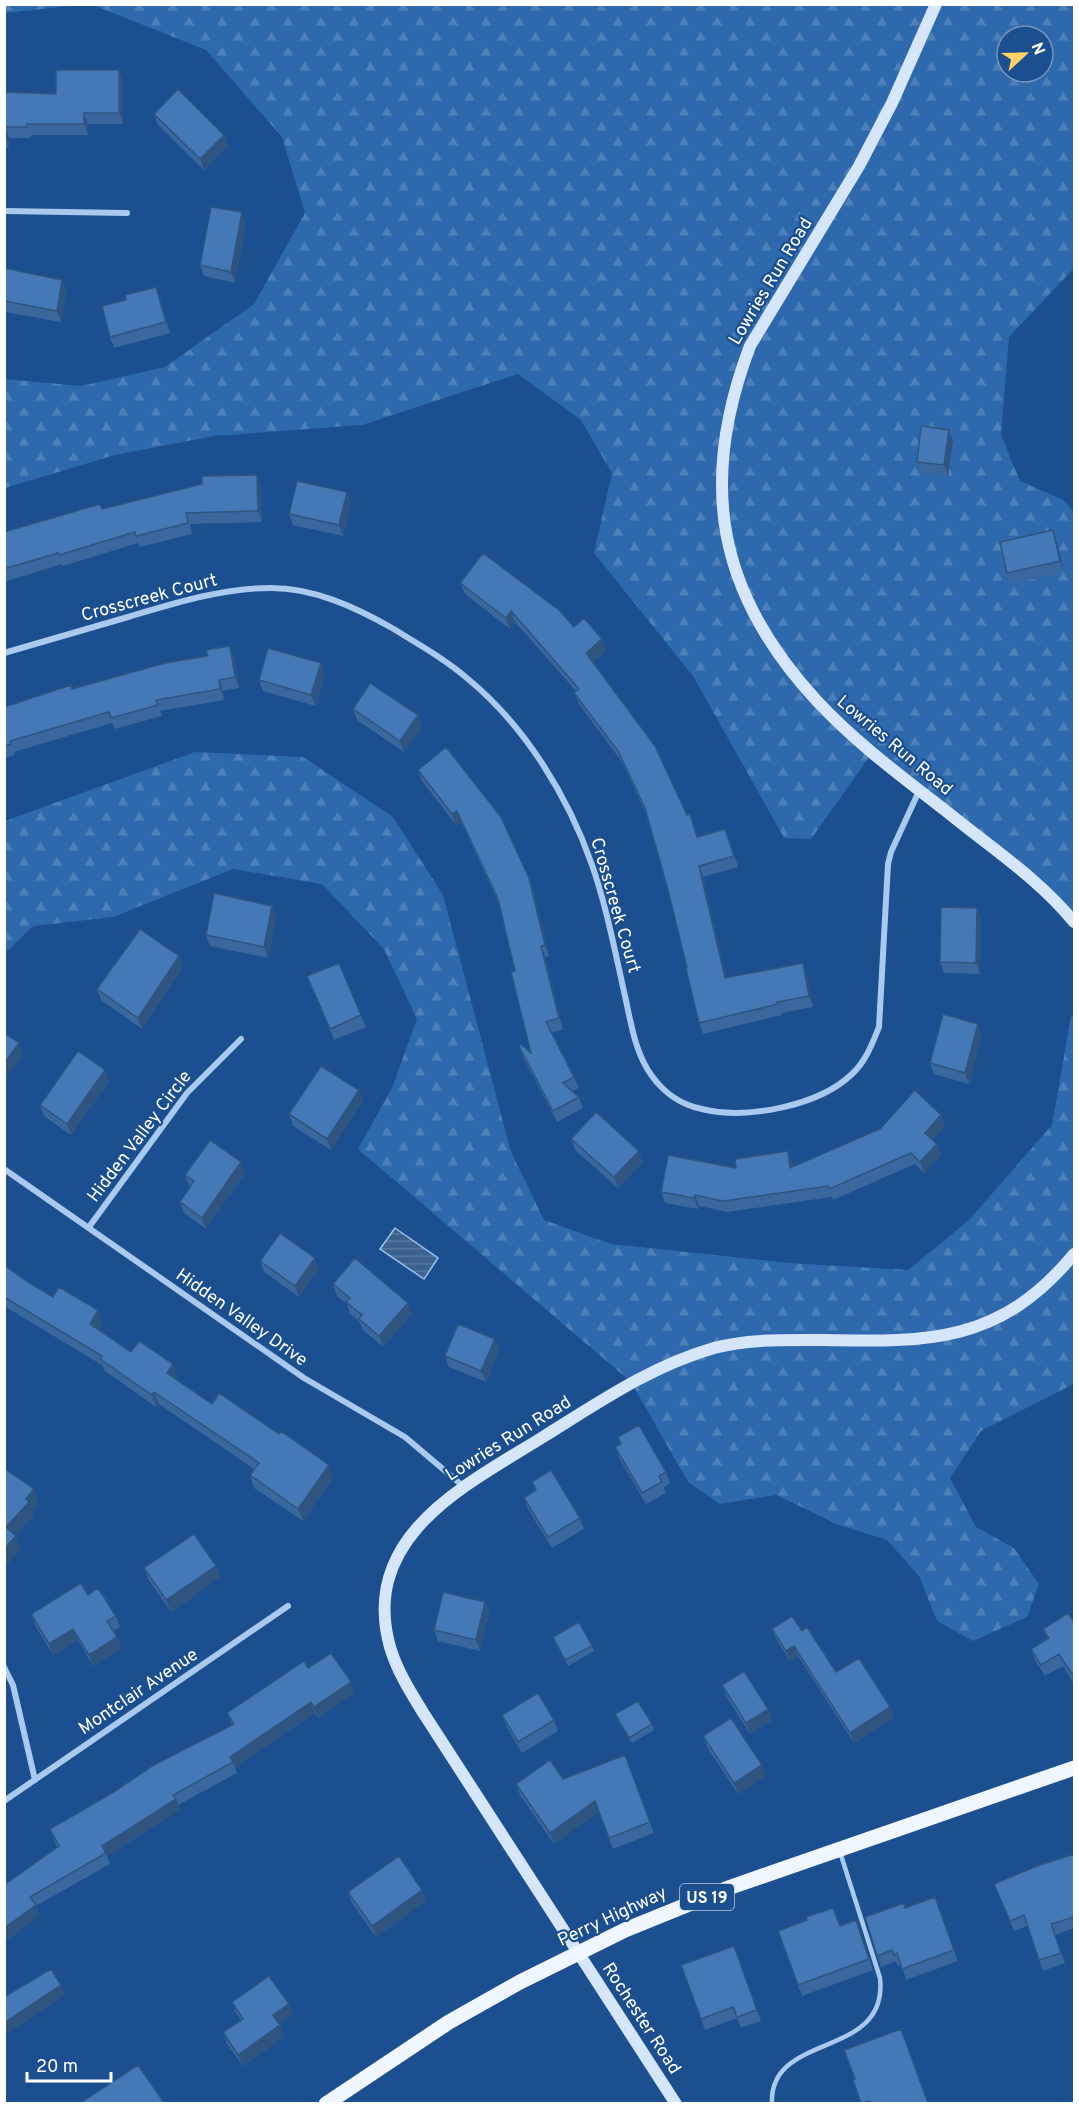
<svg xmlns="http://www.w3.org/2000/svg" width="1079" height="2108" viewBox="0 0 1079 2108" font-family="Overpass,sans-serif">
	<style>
		.forest { fill: url(#forest-firs); fill-rule: evenodd }
		.water { fill: url(#water-rules); stroke: #9cc4f0; stroke-width: 1.5 }
		.lines { fill: none; stroke-linecap: round; stroke-linejoin: round }
		.lane { stroke: #a9c9ee; stroke-width: 4.5 }
		.street { stroke: #a9c9ee; stroke-width: 6 }
		.secondary { stroke: #d6e6fa; stroke-width: 12 }
		.primary { stroke: #f0f6ff; stroke-width: 15 }
		.wall { fill: #3a679d }
		.shaded-wall { fill: #305480 }
		.building { fill: #4478b7; stroke: #305480; stroke-width: 1.5 }
		.labels { text-anchor: middle; stroke-width: 4.5; stroke-linejoin: round; paint-order: stroke }
		.shield { fill: #1b4f8f; stroke: #bbcadd; stroke-width: 1.5 }
		.shield-label { font-size: 16px; font-weight: bold; fill: #fff }
		.street-label { font-size: 18px; fill: #fff; stroke: #1b4f8f }
	</style>
	<defs>
		<pattern id="forest-firs" width="22" height="20" patternUnits="userSpaceOnUse" patternTransform="scale(1.5)"><rect width="22" height="20" fill="#2e69ad"/><path d="M5 1l3.5 6h-7zM16 11l3.5 6h-7z" fill="#4d80b9"/></pattern>
		<pattern id="water-rules" width="6" height="5" patternUnits="userSpaceOnUse" patternTransform="scale(1.5)"><rect width="6" height="5" fill="#3c6290"/><path d="M0 2.5h6" fill="none" stroke="#597aa1"/></pattern>
	</defs>
	<rect width="100%" height="100%" fill="#1b4f8f"/>
	<path class="forest" d="M5,4H79V5L5,13Z
		M93,5H1074V268L1009,337L1001,435L1020,481L1063,500L1074,512V922L872,753L811,839L784,838L693,676L594,553L612,473L581,420L518,374L362,425L214,436L115,455L5,488V379L81,386L165,367L254,304L305,213L282,137L206,50ZM1007,36H1043V72H1007Z
		M195,752L303,757L393,817L443,895L511,1152L544,1220L611,1244L789,1263L908,1270L969,1220L1052,1125L1071,1016L1074,1014V1384L981,1431L950,1478L976,1527L1014,1548L1039,1584L1027,1617L973,1641L937,1621L919,1576L887,1540L836,1524L777,1495L720,1504L688,1482L631,1382L358,1149L392,1088L417,1019L384,949L322,884L233,869L113,917L33,926L5,953V821Z"/>
	<path class="water" d="M395,1228L438,1258L424,1279L380,1249Z"/>
	<g class="lines">
		<path class="lane" d="M772,2104C768,2031 889,2060 880,1978L840,1852"/>
		<path class="street" d="M4,211L127,213
			M4,653C46,641 87,629 128,617C175,603 222,588 271,588C314,588 355,607 392,628C418,644 445,659 468,679C525,726 568,796 592,865C607,908 615,952 625,996C631,1023 635,1053 652,1076C664,1093 682,1105 702,1109C746,1120 819,1106 852,1074C866,1061 872,1044 879,1027L888,864L891,852L919,791
			M4,1169L304,1378L405,1437L463,1486
			M89,1227L187,1093L241,1039
			M4,1667L13,1685L35,1780
			M4,1801L288,1606"/>
		<path class="secondary" d="M936,4L892,103L859,166L750,346C698,483 717,593 817,701C857,744 905,779 951,815C993,849 1040,880 1074,922
			M676,2104L424,1714C411,1693 397,1671 390,1647C359,1536 466,1485 543,1437C598,1403 651,1366 714,1348C748,1339 783,1340 818,1340C926,1342 999,1345 1074,1254"/>
		<path class="primary" d="M326,2104L449,2022L520,1982L625,1930L731,1887L1074,1768"/>
	</g>
	<path class="wall" d="M123,81V124H88V135H31V138H9V148H4V92L56,94Z
		M154,114L224,135L228,146L204,170L158,125Z
		M246,223L235,283L204,276L200,265Z
		M4,268L62,280L66,292L61,322L4,312Z
		M160,298L170,333L114,348L110,337L126,300Z
		M949,430L953,441L948,476L921,473L917,462Z
		M261,486L262,522L190,524L192,534L140,547L138,543L63,566L62,564L4,582V532L102,509Z
		M351,503L343,536L293,525L289,514Z
		M1057,541L1064,572L1011,584L1007,573Z
		M460,583L574,627L606,651L593,662L687,815L690,814L697,837L730,840L738,867L703,877L726,977L807,974L813,1007L781,1013L782,1015L703,1034L699,1023L687,968L668,890L646,814L622,762L579,704L574,693L576,691L515,622L510,629L465,594Z
		M234,657L239,688L223,691L224,700L160,711L162,716L115,729L112,723L14,752L15,755L4,758V707L73,689Z
		M325,674L315,706L263,691L259,680Z
		M353,709L418,715L422,727L404,752L357,720Z
		M418,770L529,878L533,889L549,956L545,957L563,1030L552,1032L574,1077L579,1088L572,1091L579,1097L583,1108L557,1122L523,1057L519,1046L531,1053L515,971L499,904L461,822L456,825L422,781Z
		M276,917L268,958L210,946L206,935Z
		M981,919L980,974L944,973L940,962Z
		M183,967L142,1029L101,1000L97,989Z
		M307,976L361,1015L366,1027L334,1040Z
		M982,1035L969,1084L934,1074L930,1063Z
		M109,1081L71,1135L44,1116L40,1105Z
		M363,1101L331,1150L293,1126L289,1114Z
		M941,1115L945,1126L932,1140L937,1144L941,1155L924,1173L915,1164L833,1200L832,1197L727,1212L699,1206L698,1209L665,1203L661,1192L736,1168L792,1162L793,1167Z
		M571,1139L643,1162L618,1188L575,1150Z
		M245,1173L206,1229L184,1213L180,1202L190,1187L185,1175Z
		M260,1261L319,1269L299,1297L264,1272Z
		M4,1265L28,1282L53,1297L103,1322L99,1329L131,1352L177,1377L176,1379L212,1404L333,1477L303,1521L254,1488L250,1475L254,1469L159,1404L156,1407L105,1371L102,1365L4,1306Z
		M333,1284L412,1314L383,1347L363,1330L359,1321L350,1314L347,1304L337,1296Z
		M495,1339L499,1350L486,1382L449,1367L445,1356Z
		M618,1437L666,1472L670,1483L664,1487L666,1493L646,1504L619,1458L615,1447L620,1444Z
		M532,1482L580,1518L584,1529L552,1548L528,1509L524,1498L535,1491Z
		M216,1566L220,1577L171,1612L148,1579L144,1568Z
		M88,1595L116,1616L120,1627L113,1631L117,1637L121,1648L93,1666L78,1640L53,1655L35,1625L31,1614Z
		M485,1602L489,1613L480,1651L438,1641L434,1630Z
		M1074,1622V1684L1063,1666L1045,1676L1035,1660L1031,1649L1047,1639L1043,1629Z
		M772,1629L802,1631L836,1672L890,1707L894,1717L854,1743L798,1656L790,1661L776,1639Z
		M553,1637L592,1646L594,1651L568,1666L555,1643Z
		M308,1668L355,1693L318,1718L315,1713L235,1767L237,1773L178,1805L180,1810L107,1856L110,1864L36,1906L40,1916L6,1940L4,1938V1885L57,1847L54,1840L50,1829L232,1725L227,1713Z
		M722,1685L772,1720L750,1734L726,1696Z
		M615,1714L652,1724L654,1730L632,1743L617,1720Z
		M502,1715L554,1720L558,1731L522,1753L506,1726Z
		M703,1736L766,1776L738,1794L707,1747Z
		M625,1755L654,1833L613,1849L599,1812L554,1844L520,1795L516,1784L563,1779Z
		M1074,1854V1928L1055,1935L1065,1963L1043,1971L1027,1926L1014,1931L994,1884Z
		M422,1890L426,1901L376,1937L352,1903L348,1892Z
		M935,1897L958,1961L906,1980L901,1964L898,1966L896,1961L881,1967L877,1956L905,1908Z
		M856,1920L873,1970L802,1996L778,1931L840,1926Z
		M734,1946L761,2021L741,2028L737,2018L705,2030L681,1965Z
		M232,2002L289,2004L293,2015L279,2024L284,2036L243,2066L227,2044L223,2032L241,2020L236,2013Z"/>
	<path class="shaded-wall" d="M119,70L123,81V124L119,113Z
		M84,113L88,124V135L84,124Z
		M5,127L9,138V148L5,137Z
		M224,135L228,146L204,170L200,159Z
		M242,212L246,223L235,283L231,272Z
		M62,280L66,292L61,322L57,311Z
		M156,287L160,298L170,333L166,322Z
		M949,430L953,441L948,476L944,465Z
		M257,475L261,486L262,522L258,511Z
		M347,492L351,503L343,536L339,525Z
		M1053,530L1057,541L1064,572L1060,561Z
		M511,611L515,622L510,629L506,618Z
		M602,639L606,651L591,664L586,653Z
		M230,646L234,657L239,688L235,677Z
		M321,663L325,674L315,706L311,695Z
		M219,680L223,691L224,700L220,689Z
		M418,715L422,727L404,752L400,741Z
		M457,811L461,822L456,825L452,814Z
		M699,866L703,877L729,989L725,978Z
		M529,878L533,889L549,956L545,945Z
		M272,906L276,917L268,958L264,947Z
		M977,908L981,919L980,974L976,963Z
		M541,946L545,957L563,1030L559,1018Z
		M179,956L183,967L142,1029L138,1018Z
		M803,963L807,974L813,1007L809,996Z
		M978,1024L982,1035L969,1084L965,1073Z
		M19,1043L23,1054L6,1079L4,1076V1064Z
		M105,1070L109,1081L71,1135L67,1124Z
		M359,1090L363,1101L331,1150L327,1139Z
		M941,1115L945,1126L929,1144L925,1133Z
		M937,1144L941,1155L924,1173L920,1162Z
		M639,1151L643,1162L618,1188L614,1177Z
		M788,1151L792,1162L794,1179L790,1168Z
		M241,1162L245,1173L206,1229L202,1218Z
		M695,1195L699,1206L698,1209L694,1198Z
		M315,1258L319,1269L299,1297L295,1286Z
		M408,1303L412,1314L383,1347L379,1336Z
		M98,1310L103,1322L95,1336L90,1324Z
		M495,1339L499,1350L486,1382L481,1371Z
		M173,1364L177,1377L171,1386L167,1373Z
		M154,1392L159,1404L156,1407L152,1395Z
		M329,1465L333,1477L303,1521L298,1509Z
		M34,1489L39,1503L32,1512L34,1516L11,1541L6,1527Z
		M16,1536L21,1550L4,1568V1549Z
		M216,1566L220,1577L171,1612L166,1600Z
		M485,1602L489,1613L480,1651L476,1640Z
		M73,1629L78,1640L53,1655L49,1644Z
		M117,1637L121,1648L93,1666L89,1655Z
		M794,1646L798,1656L790,1661L786,1651Z
		M351,1682L355,1693L318,1718L314,1707Z
		M311,1702L315,1713L235,1767L230,1757Z
		M890,1707L894,1717L854,1743L850,1733Z
		M768,1709L772,1720L750,1734L746,1723Z
		M762,1765L766,1776L738,1794L734,1783Z
		M176,1799L180,1810L107,1856L102,1846Z
		M595,1801L599,1812L554,1844L550,1833Z
		M422,1890L426,1901L376,1937L372,1926Z
		M36,1905L40,1916L6,1940L4,1936V1928Z
		M61,1985L65,1995L4,2036V2023Z
		M289,2004L293,2015L277,2026L273,2015Z
		M280,2025L284,2036L243,2066L238,2055Z"/>
	<path class="building" d="M56,70H119V113H84V124H27V127H5L4,137V92L56,94Z
		M178,89L224,135L200,159L154,114Z
		M211,207L242,212L231,272L200,265Z
		M4,268L62,280L57,311L4,301Z
		M156,287L166,322L110,337L102,306L126,300L125,295Z
		M921,426L949,430L944,465L917,462Z
		M257,475L258,511L186,513L188,523L136,536L135,532L59,555L58,553L4,569V532L100,504L102,509L202,484V476Z
		M297,481L347,492L339,525L289,514Z
		M1053,530L1060,561L1007,573L1000,542Z
		M483,553L559,610L574,627L584,618L602,639L586,653L655,746L687,815L690,814L697,837L725,829L734,856L699,866L725,978L803,963L809,996L777,1002L778,1004L699,1023L686,969L687,968L668,890L645,808L618,751L574,693L579,689L511,611L506,618L460,583Z
		M230,646L235,677L219,680L220,689L156,700L158,705L111,718L109,712L10,741L11,744L4,746V707L71,685L72,689L165,663L208,656L206,650Z
		M268,648L321,663L311,695L259,680Z
		M370,683L418,715L400,741L353,709Z
		M446,747L501,817L529,878L545,945L541,946L559,1018L546,1022L574,1077L563,1083L579,1097L553,1111L519,1046L521,1044L531,1053L511,972L515,971L498,899L457,811L452,814L418,770Z
		M214,893L272,906L264,947L206,935Z
		M941,907L977,908L976,963L940,962Z
		M140,929L179,956L138,1018L97,989Z
		M339,963L361,1015L330,1029L307,976Z
		M943,1014L978,1024L965,1073L930,1063Z
		M4,1033L19,1043L4,1064Z
		M78,1051L105,1070L67,1124L40,1105Z
		M321,1066L359,1090L327,1139L289,1114Z
		M915,1090L941,1115L925,1133L937,1144L920,1162L911,1153L829,1189L828,1186L723,1201L695,1195L694,1198L661,1192L668,1155L736,1168L735,1159L788,1151L790,1168L880,1129Z
		M596,1112L639,1151L614,1177L571,1139Z
		M210,1140L241,1162L202,1218L180,1202L194,1181L185,1175Z
		M280,1233L315,1258L295,1286L260,1261Z
		M355,1258L408,1303L379,1336L359,1319L362,1315L346,1302L350,1298L333,1284Z
		M4,1265L28,1282L53,1297L59,1287L98,1310L90,1324L131,1352L139,1341L173,1364L167,1373L212,1404L219,1393L279,1434L281,1431L329,1465L298,1509L250,1475L259,1463L154,1392L152,1395L100,1359L102,1356L4,1297Z
		M458,1324L495,1339L481,1371L445,1356Z
		M639,1425L666,1472L659,1476L662,1482L642,1493L615,1447L621,1444L618,1437Z
		M4,1468L34,1489L26,1499L29,1502L6,1527L16,1536L4,1549Z
		M551,1470L580,1518L548,1537L524,1498L536,1490L532,1482Z
		M194,1534L216,1566L166,1600L144,1568Z
		M81,1583L88,1595L98,1588L116,1616L107,1621L117,1637L89,1655L73,1629L49,1644L31,1614Z
		M443,1592L485,1602L476,1640L434,1630Z
		M1068,1613L1074,1622V1672L1072,1674L1059,1654L1041,1665L1031,1649L1049,1638L1043,1629Z
		M792,1616L802,1631L807,1627L836,1672L859,1658L890,1707L850,1733L794,1646L786,1651L772,1629Z
		M579,1622L592,1646L565,1660L553,1637Z
		M331,1653L351,1682L314,1707L311,1702L230,1757L233,1762L173,1795L176,1799L102,1846L106,1853L30,1897L36,1905L4,1928V1885L59,1846L50,1829L112,1793L154,1765L234,1724L227,1713L304,1661L308,1668Z
		M744,1671L768,1709L746,1723L722,1685Z
		M538,1693L554,1720L518,1742L502,1715Z
		M638,1701L652,1724L629,1738L615,1714Z
		M731,1718L762,1765L734,1783L703,1736Z
		M625,1755L650,1822L609,1838L595,1801L550,1833L516,1784L550,1760L563,1779Z
		M1074,1854V1917L1051,1924L1061,1953L1039,1960L1024,1915L1010,1921L994,1884L1037,1866Z
		M399,1856L422,1890L372,1926L348,1892Z
		M935,1897L954,1950L902,1969L897,1953L894,1955L892,1950L877,1956L865,1917L904,1903L905,1908Z
		M833,1908L840,1926L856,1920L869,1959L798,1985L778,1931L807,1920L806,1917Z
		M734,1946L757,2010L737,2017L733,2007L701,2019L681,1965Z
		M51,1969L61,1985L4,2023V1997Z
		M269,1976L289,2004L273,2015L280,2025L238,2055L223,2032L243,2019L232,2002Z
		M901,2029L928,2103H871L870,2101L861,2103L853,2080L855,2079L844,2050Z
		M138,2065L163,2101L160,2103H80Z"/>
	<g class="labels">
		<rect class="shield" x="680" y="1884" width="54" height="26" rx="4.5"/>
		<g class="shield-label">
			<text x="707" y="1903">US 19</text>
		</g>
		<g class="street-label">
			<text transform="translate(770 281) rotate(-59)" y="6">Lowries Run Road</text>
			<text transform="translate(149 597) rotate(-15)" y="6">Crosscreek Court</text>
			<text transform="translate(895 745) rotate(40)" y="6">Lowries Run Road</text>
			<text transform="translate(616 905) rotate(74)" y="6">Crosscreek Court</text>
			<text transform="translate(139 1136) rotate(-53)" y="6">Hidden Valley Circle</text>
			<text transform="translate(242 1317) rotate(35)" y="6">Hidden Valley Drive</text>
			<text transform="translate(508 1438) rotate(-32)" y="6">Lowries Run Road</text>
			<text transform="translate(138 1691) rotate(-34)" y="6">Montclair Avenue</text>
			<text transform="translate(612 1916) rotate(-25)" y="6">Perry Highway</text>
			<text transform="translate(642 2018) rotate(57)" y="6">Rochester Road</text>
		</g>
	</g>
	<rect width="1079" height="2108" fill="none" stroke="#ffffff" stroke-width="12"/>
	<g transform="translate(1025 54) rotate(68)"><circle r="28" fill="#1b4f8f" stroke="#7695bc" stroke-width="1.5"/>
	<path d="M0-4.5L10 22L0 15L-10 22Z" fill="#ffd166"/>
	<text y="-9" font-size="16" font-weight="bold" text-anchor="middle" fill="#ffffff">N</text>
	</g>
	<path d="M27 2072v9h84v-9" fill="none" stroke="#ffffff" stroke-width="3"/>
	<text x="36" y="2072" font-size="18" fill="#ffffff" stroke="#1b4f8f" stroke-width="4.5" paint-order="stroke">20 m</text>
</svg>
